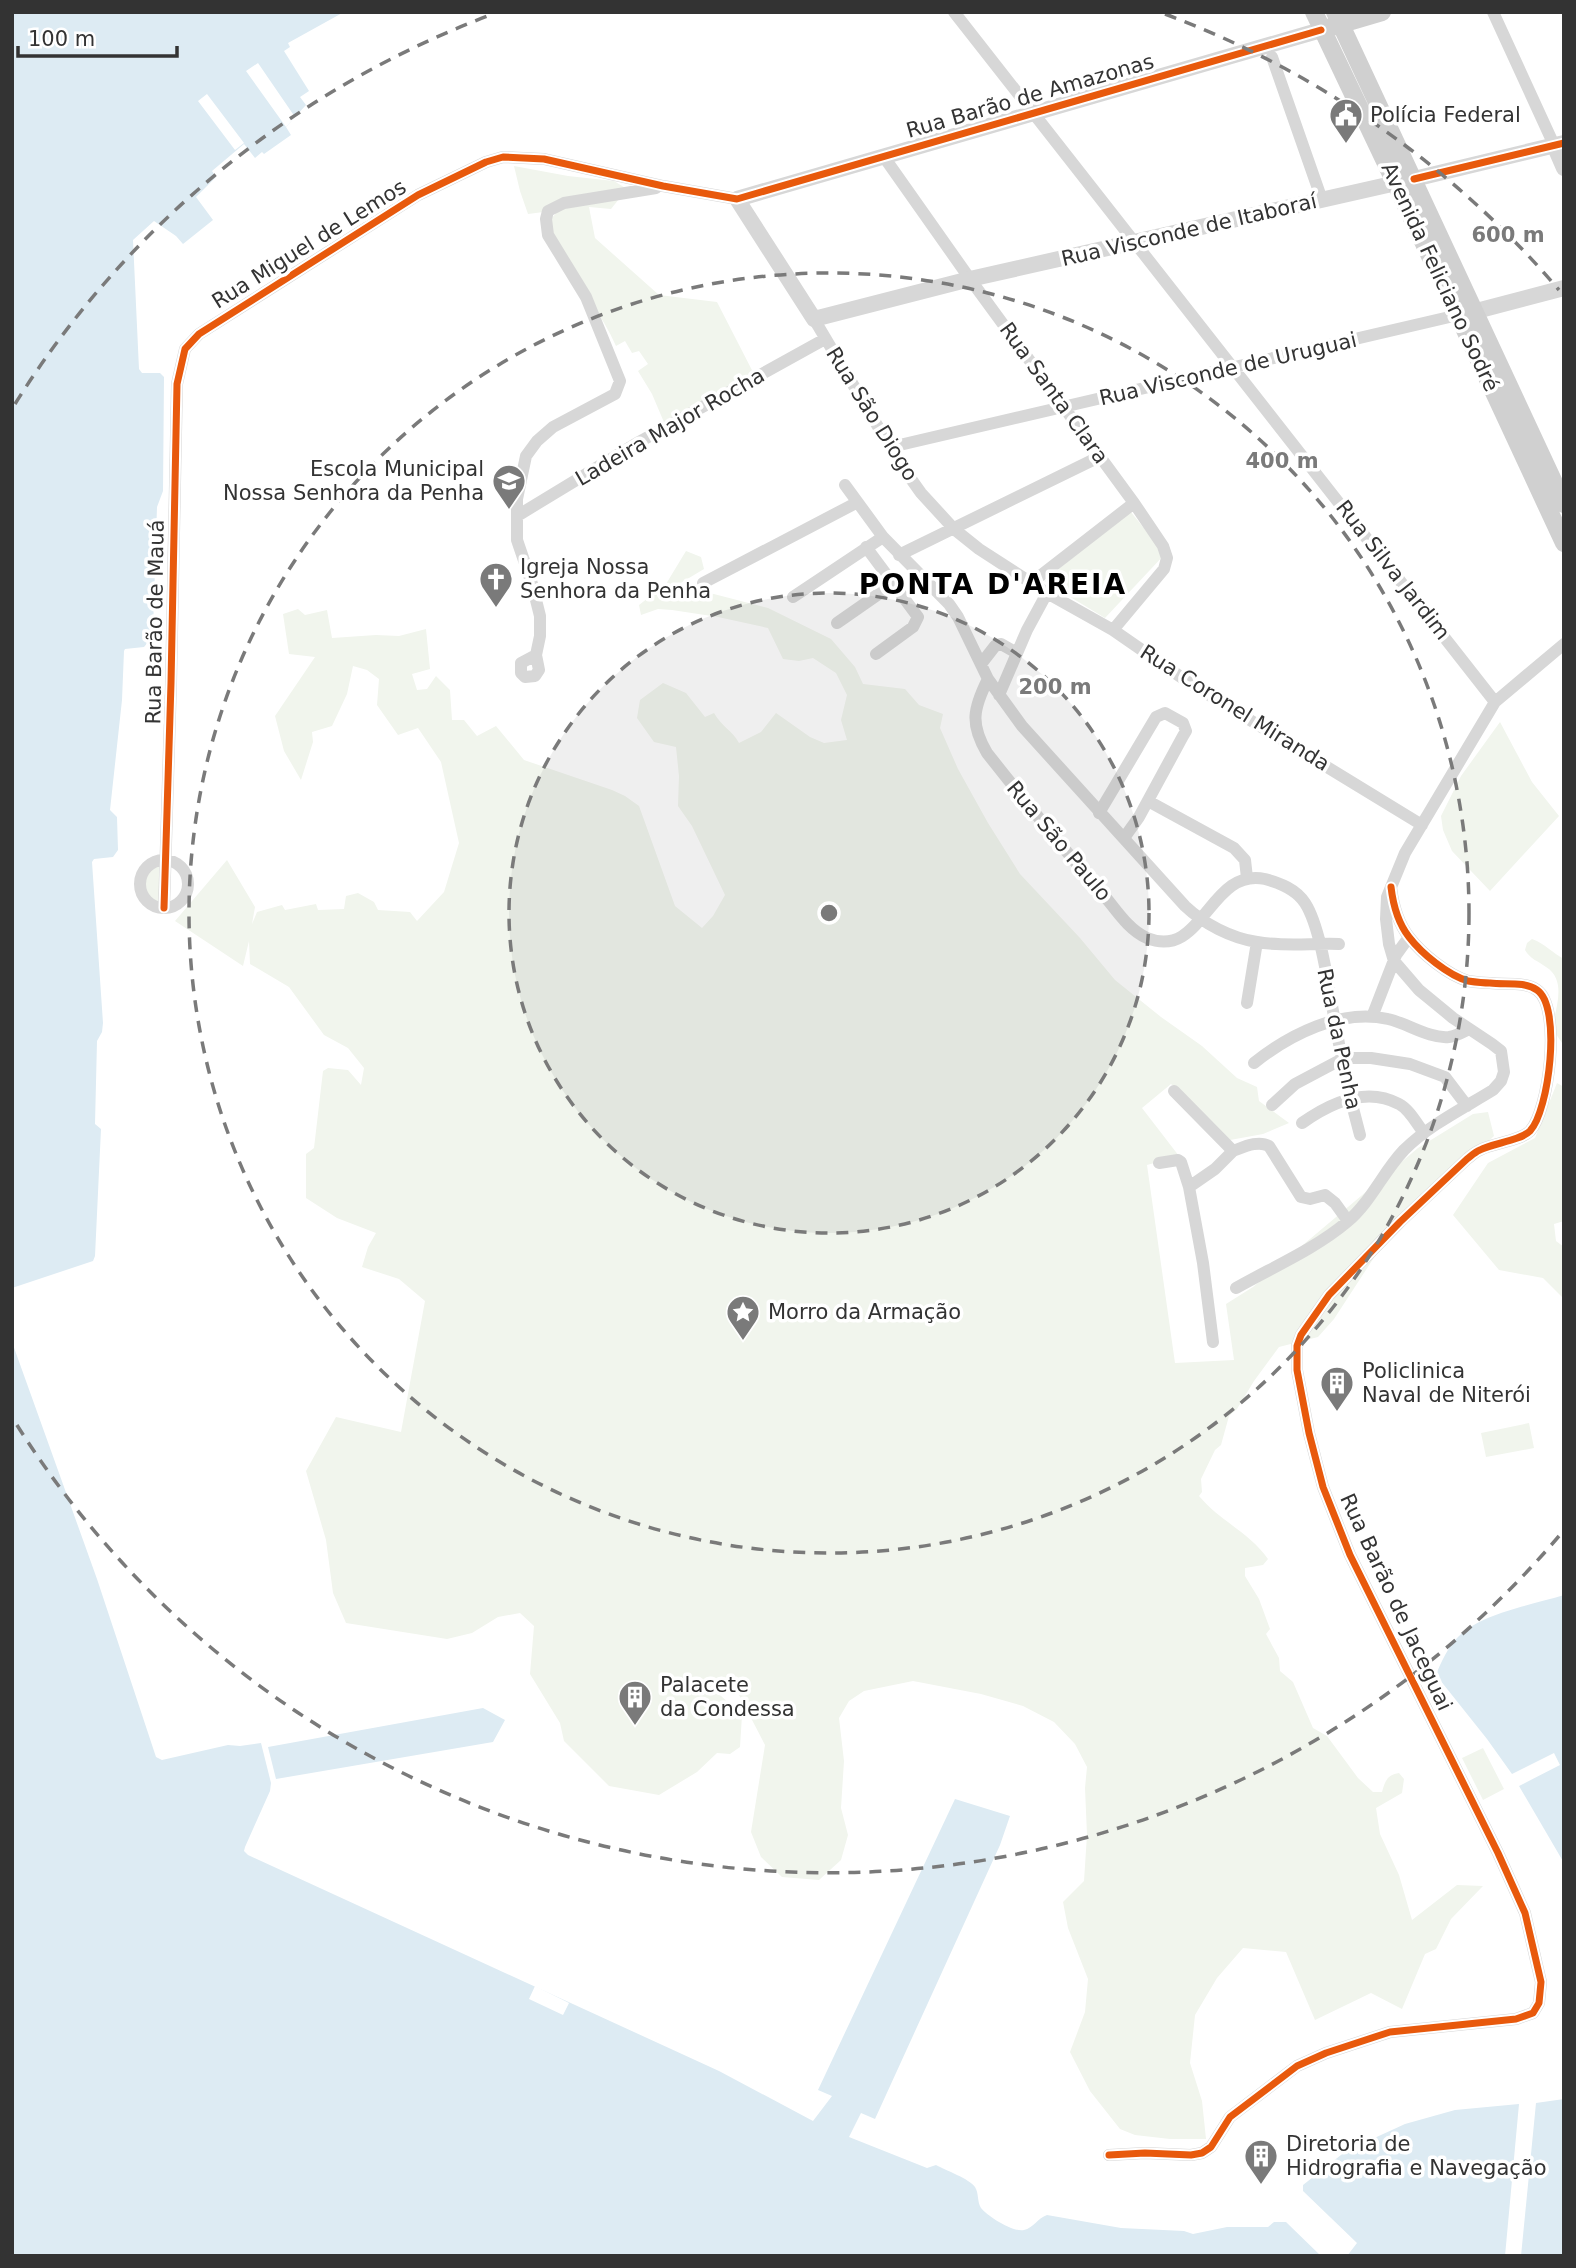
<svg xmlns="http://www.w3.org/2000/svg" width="1576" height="2268" viewBox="0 0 1576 2268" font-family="'DejaVu Sans',sans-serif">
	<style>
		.green { fill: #f1f5ed }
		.water { fill: #ddebf3 }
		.pier { fill: #fff }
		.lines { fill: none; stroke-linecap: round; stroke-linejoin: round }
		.minor { stroke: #d7d7d7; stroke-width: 12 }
		.tertiary { stroke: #d7d7d7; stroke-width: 16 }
		.secondary { stroke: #d0d0d0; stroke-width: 18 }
		.cycleway-casing { stroke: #fff; stroke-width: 11 }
		.cycleway { stroke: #e8590c; stroke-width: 7 }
		.ring { fill: none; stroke: #7a7a7a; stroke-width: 3.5; stroke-dasharray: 12 9 }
		.labels { text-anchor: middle; stroke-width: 7; stroke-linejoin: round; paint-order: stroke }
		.street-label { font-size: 21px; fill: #333; stroke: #fff }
		.poi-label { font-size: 21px; fill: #333; stroke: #fff; text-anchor: start }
		.district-label { font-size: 28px; font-weight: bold; letter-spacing: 2px; fill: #000; stroke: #fff }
		.centre { fill: #7a7a7a; stroke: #fff; stroke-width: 3.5 }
		.ring-label { font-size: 21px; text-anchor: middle; font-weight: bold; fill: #7a7a7a; stroke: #fff; stroke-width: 7; stroke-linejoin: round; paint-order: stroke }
	</style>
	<rect width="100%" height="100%" fill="#fff"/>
	<path class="green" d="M514,166L568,176L614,181L627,189L611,209L589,207L595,238L659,295L717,302L756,378L666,427L652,394L638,371L648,364L639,351L632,353L625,341L616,346C598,303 557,267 550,220L559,210L528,214L520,191Z
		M1130,511L1165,554L1105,618L1044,581Z
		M686,551L701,557L704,569L679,584L689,600L710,593L768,608L831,639L855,667L863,684L905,689L919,705L943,714L940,728L958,769L988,823L1020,874L1080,938L1115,980L1161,1017L1202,1046L1237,1078L1257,1087L1259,1101L1289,1123L1263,1134L1230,1140L1171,1084L1142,1108L1179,1156L1147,1165L1175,1363L1234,1360L1226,1304L1253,1287L1418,1148L1473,1114L1488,1112L1494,1136L1390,1233L1334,1319L1318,1337L1279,1347L1254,1381L1237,1409L1229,1416L1221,1445L1215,1450L1201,1479L1202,1492L1199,1496C1220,1521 1250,1533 1268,1559L1263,1565L1245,1568V1576L1259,1599L1270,1629L1266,1634L1279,1658L1280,1671L1293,1682L1313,1728L1327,1736L1358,1778L1373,1792H1382C1385,1781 1387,1775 1399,1773L1404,1779L1402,1793L1376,1808L1380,1834L1399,1875L1412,1920L1457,1885L1483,1886L1451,1919L1436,1949L1425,1954L1402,2009L1371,1993L1315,2020L1286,1952L1243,1948L1217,1978L1195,2015L1190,2063L1202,2101L1206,2139H1170L1135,2135L1120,2129L1090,2091L1070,2052L1085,2012L1088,1979L1068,1928L1063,1902L1084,1881L1087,1835L1085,1788L1087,1767L1075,1744L1054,1722L1023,1706L981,1694L913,1681L864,1691L849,1701L839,1718L844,1761L841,1808L848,1835L841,1860L819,1880L782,1877L761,1857L751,1832L765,1745L737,1691L709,1685L742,1715L740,1747L730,1754L717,1753L697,1772L659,1795L609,1786L564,1741L560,1723L530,1674L534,1626L520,1613L498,1617L472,1633L447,1639L346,1623L333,1593L326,1540L306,1471L336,1417L401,1432L425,1301L399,1279L362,1267L368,1247L376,1233L337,1218L306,1198V1154L314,1148L323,1071L328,1068L348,1070L361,1085L364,1068L348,1048L324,1035L289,987L250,964L249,941L243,966L175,921L227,860L255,907L252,924L257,912L282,905L285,910L316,904L318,910L344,909L346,896L358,893L374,902L378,910L410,912L417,921L444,892L459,843L441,762L418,728L398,735L377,705L379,679L367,670L353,666L347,694L332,726L312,732L313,742L301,780L284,751L275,716L315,657L289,654L283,614L298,609L305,615L327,610L332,638L376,635L399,636L426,629L430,669L412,674L417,690L427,689L436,676L450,690L452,720H464L477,736L496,726L524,760L612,790L625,796L639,806L675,906L702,928L713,916L725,895L692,826L678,806L679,776L676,747L654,742L637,718L640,700L663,683L686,693L705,717L714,713C722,727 732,730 739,743L761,732L776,713L810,737L824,743L847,740L841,720L847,695L836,673L813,658L799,661L783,659L768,628L718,617L672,610L658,609L641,615L639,605L666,584Z
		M1500,722L1532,782L1559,816L1490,891L1452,851L1443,830L1441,816L1461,776Z
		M162,863V906C148,904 143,892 143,879L150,867Z
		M1532,939C1546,944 1552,953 1564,959V1046L1552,1028C1556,1008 1567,980 1546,967C1538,961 1530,959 1525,950L1527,943Z
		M1557,1083L1564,1087V1221L1554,1224L1556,1241L1564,1247V1299L1543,1278L1499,1270L1453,1215L1488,1163L1535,1138Z
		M1529,1423L1534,1448L1486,1457L1481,1433Z
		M1483,1748L1504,1789L1483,1800L1462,1758Z"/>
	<path class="water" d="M12,12H344L288,43L290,47L284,51L309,91L300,97L306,105L286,127L291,135L264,154L262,152L255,158L244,144L212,171L216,177L196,197L213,220L183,244L176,236L154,221L133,240L139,369L142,373H160L164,377L163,491L157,507L153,631L149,641L144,647L125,649L124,651L122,700L110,810L117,817L118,850L113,857L94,859L92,862L103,1023L102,1032L97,1041L95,1124L101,1129L95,1256L93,1261L12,1288Z
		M12,1342L97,1579L156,1757L162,1760L228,1745L240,1746L261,1743L271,1783L270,1791L245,1847L244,1851L248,1855L719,2071L813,2121L832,2096L818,2090L955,1799L1010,1816L1000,1845L875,2119L861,2113L849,2137L927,2168L936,2165C945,2170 970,2179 975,2187C979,2193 977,2202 981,2208C987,2216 1014,2233 1024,2230C1033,2228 1038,2218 1047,2215L1121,2228L1184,2231L1193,2234L1227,2227H1268L1274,2222H1286L1321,2256H12Z
		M1564,1595V1863L1519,1786L1560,1765L1554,1753L1512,1774L1487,1739L1436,1675C1441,1662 1448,1647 1458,1637C1481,1613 1532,1605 1564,1595Z
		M483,1708L505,1720L493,1742L276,1779L268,1747Z
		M1564,2099V2256H1521L1536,2103Z
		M1519,2104L1505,2256H1347L1357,2243L1303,2191V2185L1346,2151L1405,2124L1455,2110Z"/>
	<path class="pier" d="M258,63L295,117L286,127L246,71Z
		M207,94L244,143L235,150L198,101Z
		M535,1986L569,2003L563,2015L529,1999Z"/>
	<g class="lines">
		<path class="minor" d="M954,12L1495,702
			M1493,12L1554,145
			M1272,57L1322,200
			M884,157L970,279L1134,503L1163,546L1167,558L1164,569L1113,630
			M814,319L899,462L921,493L954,529L979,549L1047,593L1113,630L1191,684L1422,825
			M891,447L1458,315
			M845,485L883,537L949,604L958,617L988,679L1022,726L1185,906C1204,924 1231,938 1257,942C1284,947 1312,943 1339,944
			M517,516L639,442L825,339
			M866,547L918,617L913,627L876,654
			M899,555L1101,456
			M703,583L856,503
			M1031,583L1134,503
			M793,597L883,537
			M837,623L893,584
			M536,655L539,670L535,676L525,677L521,673V663L536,655L540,636V616L532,584L517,540V499L526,456L537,441L553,427L615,394L620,381L586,297L548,235L546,219L548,211L564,203L656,188
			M981,664L995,646L1001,644L1017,653
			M988,679C973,709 970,724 987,753C1025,801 1062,848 1102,893C1115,908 1128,930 1147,938C1203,961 1209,867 1265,879C1280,883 1296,889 1305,903C1320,926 1328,983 1333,1011C1340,1052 1349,1095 1360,1135
			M999,695L1027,630L1047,593
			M1148,801L1234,848L1245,860L1247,878
			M1099,813L1156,717L1165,713L1183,723L1186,731L1183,736L1139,817L1124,838
			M140 884a24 24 0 1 1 48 0a24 24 0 1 1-48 0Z
			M164,908L171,683L177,384L185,349L199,334L418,195L486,162L503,157L544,159L663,186L737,199
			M1247,1003L1257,942
			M1372,1017L1396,955L1409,937
			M1254,1063C1289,1035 1341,1008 1388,1019C1407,1023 1429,1039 1449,1037C1456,1036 1463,1032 1469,1029
			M1174,1091L1233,1151C1244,1147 1258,1140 1269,1146L1301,1197L1310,1199L1325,1195L1335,1203L1348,1221
			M1272,1105L1295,1084L1344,1058H1371L1410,1064L1445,1077L1467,1106
			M1302,1123C1330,1103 1366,1086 1399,1104C1409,1109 1417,1124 1424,1133
			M1159,1163L1178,1160L1181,1162L1189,1187
			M1236,1288C1273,1267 1315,1249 1347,1222C1371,1202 1383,1172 1404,1150C1429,1125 1464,1108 1493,1090L1501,1081L1504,1072L1501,1051L1492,1044L1453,1018L1419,990L1394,961L1389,944L1386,919L1387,897L1405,853L1495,702L1564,644
			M1213,1342L1203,1263L1189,1187L1215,1169L1233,1151
			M1109,2155L1145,2153L1191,2155L1202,2153L1211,2147L1230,2117L1297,2066L1326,2053L1390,2032L1516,2019L1533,2013L1539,2003L1541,1982L1525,1913L1498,1853L1350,1555L1323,1487L1309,1433L1297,1370V1346L1301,1335L1329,1295L1400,1222L1467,1159C1471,1156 1475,1152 1480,1150C1493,1143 1520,1141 1530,1131C1549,1111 1562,1007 1537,990C1524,981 1505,985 1490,983C1483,983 1475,982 1468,981C1448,975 1422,954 1409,937C1398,923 1393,904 1391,887"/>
		<path class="tertiary" d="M1321,30L737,199L814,319L970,279L1414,179L1564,143
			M1554,145L1564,168
			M1465,314L1564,288"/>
		<path class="secondary" d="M1314,12L1458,315L1564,543
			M1335,12L1564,504
			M1331,27L1382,12"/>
		<defs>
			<path id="cycleway" d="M1414,179L1564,143
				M164,908L171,683L177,384L185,349L199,334L418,195L486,162L503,157L544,159L663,186L737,199L1321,30
				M1109,2155L1145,2153L1191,2155L1202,2153L1211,2147L1230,2117L1297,2066L1326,2053L1390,2032L1516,2019L1533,2013L1539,2003L1541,1982L1525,1913L1498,1853L1350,1555L1323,1487L1309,1433L1297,1370V1346L1301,1335L1329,1295L1400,1222L1467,1159C1471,1156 1475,1152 1480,1150C1493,1143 1520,1141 1530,1131C1549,1111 1562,1007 1537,990C1524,981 1505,985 1490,983C1483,983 1475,982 1468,981C1448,975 1422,954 1409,937C1398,923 1393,904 1391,887"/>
		</defs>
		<use href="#cycleway" class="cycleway-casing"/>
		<use href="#cycleway" class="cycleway"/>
	</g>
	<circle cx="829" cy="913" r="320" fill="#7a7a7a" fill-opacity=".12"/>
	<g class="ring">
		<circle cx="829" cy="913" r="320"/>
		<circle cx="829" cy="913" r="640"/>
		<path d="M1559 1536A960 960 0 0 1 15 1422M15 404A960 960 0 0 1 493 14M1165 14A960 960 0 0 1 1559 290"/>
	</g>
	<defs>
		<symbol id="civic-pin" viewBox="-11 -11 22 30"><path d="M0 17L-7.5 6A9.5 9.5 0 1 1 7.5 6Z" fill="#7a7a7a" stroke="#fff"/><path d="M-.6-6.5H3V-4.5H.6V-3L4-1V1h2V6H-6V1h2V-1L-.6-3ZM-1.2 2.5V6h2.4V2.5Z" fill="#fff"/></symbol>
		<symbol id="school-pin" viewBox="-11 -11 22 30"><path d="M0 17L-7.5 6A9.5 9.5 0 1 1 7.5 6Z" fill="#7a7a7a" stroke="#fff"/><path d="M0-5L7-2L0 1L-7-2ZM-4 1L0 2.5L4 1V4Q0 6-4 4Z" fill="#fff"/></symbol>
		<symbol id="church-pin" viewBox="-11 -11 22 30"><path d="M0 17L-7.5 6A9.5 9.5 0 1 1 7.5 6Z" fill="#7a7a7a" stroke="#fff"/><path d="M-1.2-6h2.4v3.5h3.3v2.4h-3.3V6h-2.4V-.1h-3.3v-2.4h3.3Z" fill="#fff"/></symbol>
		<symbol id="sight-pin" viewBox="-11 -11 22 30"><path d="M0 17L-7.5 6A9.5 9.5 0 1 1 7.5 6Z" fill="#7a7a7a" stroke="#fff"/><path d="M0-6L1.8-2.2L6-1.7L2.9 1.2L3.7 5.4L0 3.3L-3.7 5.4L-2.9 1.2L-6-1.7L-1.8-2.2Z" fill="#fff"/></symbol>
		<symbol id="building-pin" viewBox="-11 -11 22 30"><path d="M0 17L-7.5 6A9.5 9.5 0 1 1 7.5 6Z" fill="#7a7a7a" stroke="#fff"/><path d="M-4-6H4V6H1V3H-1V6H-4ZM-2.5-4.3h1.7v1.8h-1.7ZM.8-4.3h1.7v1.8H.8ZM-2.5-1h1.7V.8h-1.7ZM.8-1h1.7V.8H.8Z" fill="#fff"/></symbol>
	</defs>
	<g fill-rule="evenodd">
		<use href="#civic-pin" x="1327" y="96" width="38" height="52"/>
		<use href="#school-pin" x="490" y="462" width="38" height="52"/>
		<use href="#church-pin" x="477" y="560" width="38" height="52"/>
		<use href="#sight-pin" x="724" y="1293" width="38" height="52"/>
		<use href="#building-pin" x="1318" y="1364" width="38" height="52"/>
		<use href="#building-pin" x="616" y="1678" width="38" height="52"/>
		<use href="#building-pin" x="1242" y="2137" width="38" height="52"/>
	</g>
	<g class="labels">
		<g class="street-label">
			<text transform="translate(1030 96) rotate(-16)" y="7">Rua Barão de Amazonas</text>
			<text transform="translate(1189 230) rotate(-13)" y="7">Rua Visconde de Itaboraí</text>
			<text transform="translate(309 244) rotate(-32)" y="7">Rua Miguel de Lemos</text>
			<text transform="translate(1440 277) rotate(65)" y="7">Avenida Feliciano Sodré</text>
			<text transform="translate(1228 369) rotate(-13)" y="7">Rua Visconde de Uruguai</text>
			<text transform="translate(1054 393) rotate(54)" y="7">Rua Santa Clara</text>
			<text transform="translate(872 414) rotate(58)" y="7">Rua São Diogo</text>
			<text transform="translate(670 427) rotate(-30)" y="7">Ladeira Major Rocha</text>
			<text transform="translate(1393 570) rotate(52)" y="7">Rua Silva Jardim</text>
			<text transform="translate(155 622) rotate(-89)" y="7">Rua Barão de Mauá</text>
			<text transform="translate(1235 708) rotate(32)" y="7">Rua Coronel Miranda</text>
			<text transform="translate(1059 841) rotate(50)" y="7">Rua São Paulo</text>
			<text transform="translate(1339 1039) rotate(78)" y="7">Rua da Penha</text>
			<text transform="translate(1396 1602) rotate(65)" y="7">Rua Barão de Jaceguai</text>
		</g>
		<g class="poi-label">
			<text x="1370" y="122">Polícia Federal</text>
			<text x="484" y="476" text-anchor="end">Escola Municipal<tspan x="484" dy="24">Nossa Senhora da Penha</tspan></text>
			<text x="520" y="574">Igreja Nossa<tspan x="520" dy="24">Senhora da Penha</tspan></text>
			<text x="768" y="1319">Morro da Armação</text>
			<text x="1362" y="1378">Policlinica<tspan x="1362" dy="24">Naval de Niterói</tspan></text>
			<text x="660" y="1692">Palacete<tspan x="660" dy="24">da Condessa</tspan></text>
			<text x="1286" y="2151">Diretoria de<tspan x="1286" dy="24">Hidrografia e Navegação</tspan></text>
		</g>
		<g class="district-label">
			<text x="993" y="594">PONTA D'AREIA</text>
		</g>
	</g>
	<circle cx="829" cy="913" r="10" class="centre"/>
	<g class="ring-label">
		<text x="1508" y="242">600 m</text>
		<text x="1282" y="468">400 m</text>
		<text x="1055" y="694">200 m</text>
	</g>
	<rect width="1576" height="2268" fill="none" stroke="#333333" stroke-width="28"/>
	<path d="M18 46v10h159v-10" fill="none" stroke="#333333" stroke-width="3.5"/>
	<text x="28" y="46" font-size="21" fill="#333333" stroke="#ffffff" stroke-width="5" paint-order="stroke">100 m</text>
</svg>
